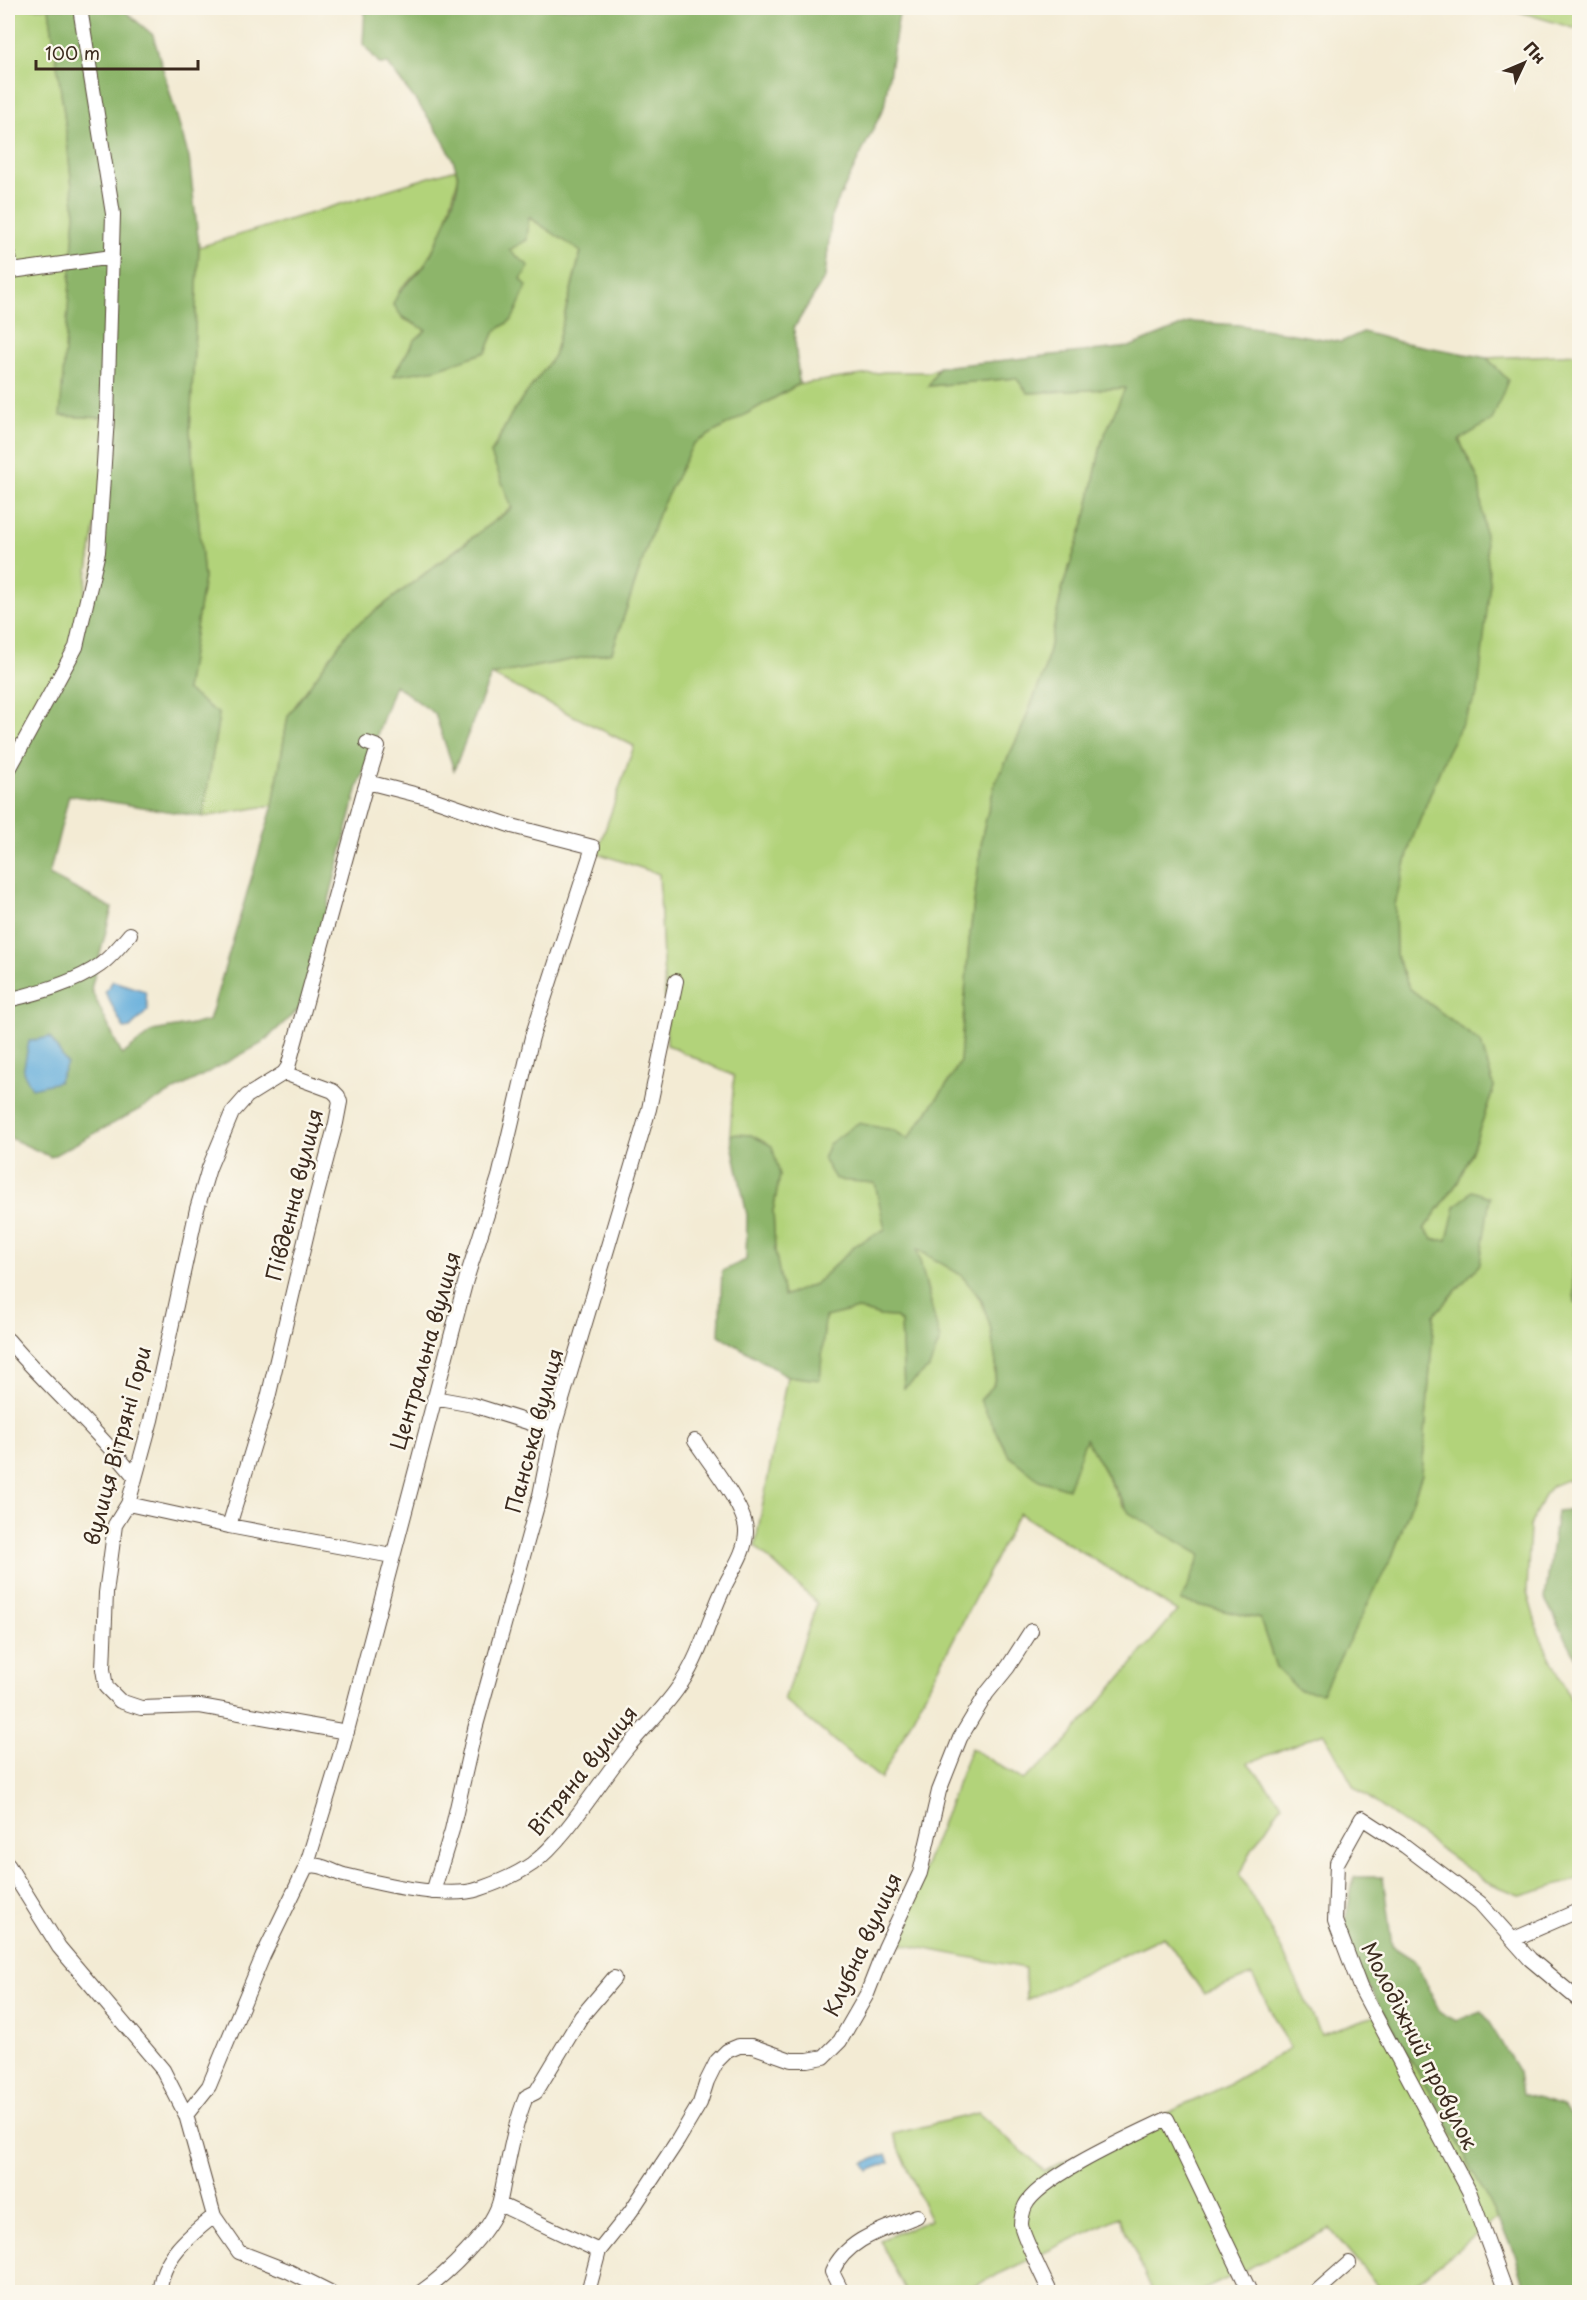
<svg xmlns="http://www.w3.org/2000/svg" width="1587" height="2300" viewBox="0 0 1587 2300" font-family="'Playpen Sans',sans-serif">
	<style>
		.green { fill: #b2d37a; stroke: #767e4c; stroke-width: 1.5 }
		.forest { fill: #8db56a; stroke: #647044; stroke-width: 1.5 }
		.water { fill: #63addb; stroke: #4f6c7c; stroke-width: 1.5 }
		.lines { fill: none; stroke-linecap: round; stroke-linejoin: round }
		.minor-casing { stroke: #574739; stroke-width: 16 }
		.minor { stroke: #fff; stroke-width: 14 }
		.labels { text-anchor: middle; stroke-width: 5; stroke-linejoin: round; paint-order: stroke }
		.street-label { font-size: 21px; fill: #3b2a1e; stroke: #fbf7ec }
	</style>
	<rect width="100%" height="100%" fill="#fbf7ec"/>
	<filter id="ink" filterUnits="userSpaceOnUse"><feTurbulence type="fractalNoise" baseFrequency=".0167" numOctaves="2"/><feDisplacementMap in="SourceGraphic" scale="12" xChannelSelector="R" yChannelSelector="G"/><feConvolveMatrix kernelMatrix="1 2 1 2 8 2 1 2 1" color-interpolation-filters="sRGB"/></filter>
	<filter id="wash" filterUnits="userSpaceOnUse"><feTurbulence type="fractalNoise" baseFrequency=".008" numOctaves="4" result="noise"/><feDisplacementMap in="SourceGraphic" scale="24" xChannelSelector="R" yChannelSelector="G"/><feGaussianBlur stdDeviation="1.35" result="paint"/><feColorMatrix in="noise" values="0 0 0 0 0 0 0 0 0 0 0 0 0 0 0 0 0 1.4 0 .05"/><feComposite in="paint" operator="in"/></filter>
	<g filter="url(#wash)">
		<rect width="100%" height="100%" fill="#f3ebd4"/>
		<path class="green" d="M8,8H49L64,113L75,214L61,416L107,418L101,488L76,647L8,771Z
			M1483,8H1579V27L1573,28L1517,11Z
			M456,169L458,179L444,228L424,266L399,290L402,318L426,330L414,341L394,376L486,352L495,331L512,319L521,280L509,250L528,217L581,251L554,356L512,413L491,453L512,507L349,631L288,716L273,805L203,817L219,714L186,690L204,578L190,431L199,247Z
			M1579,354L1580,1160L1573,1277L1575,1303L1580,1304V1485L1566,1480L1552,1486L1544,1495L1530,1526L1527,1592L1539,1634L1573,1704L1580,1738L1579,1879L1521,1896L1485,1881L1354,1787L1324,1733L1248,1763L1282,1804L1252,1849L1240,1875L1285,1956L1321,2034L1384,2013L1456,2138L1497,2218L1417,2282L1425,2292H1383L1330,2229L1199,2292H1153L1119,2217L961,2292H906L880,2240L930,2220L893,2134L978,2113L1045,2171L1225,2086L1290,2048L1252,1975L1204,1994L1164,1936L1026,2000L1025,1968L895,1943L971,1748L1023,1780L1059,1750L1177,1611L1019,1513L881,1779L784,1700L817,1603L755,1546L787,1376L820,1380L825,1317L858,1309L880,1316L894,1317L901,1322L904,1388L929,1368L931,1302L916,1248C930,1257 948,1264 960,1275C987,1296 1002,1353 993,1386L1086,1438L1123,1506L1202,1555L1181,1601L1260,1619L1276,1667L1392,1557L1422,1474L1434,1315L1480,1264L1447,1240H1434L1424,1229L1458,1182L1472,1151L1494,1087L1481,1043L1409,988L1396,955L1395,904L1411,842L1447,752L1478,693L1479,481L1459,439L1507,380L1487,358Z
			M938,368L928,386L1016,378L1029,393L1126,388L1102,441L1086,517L1063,586L1044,672L1020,733L995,784L983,831L969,942L960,1062L946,1086L908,1139L893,1130L875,1182L886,1229L856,1245L815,1284L784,1296L775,1251L773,1211L780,1175L751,1135L730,1134L734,1076L667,1045L659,874L597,853L634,746L491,675L612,652L658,514L693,444L799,384L884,372H929Z"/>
		<path class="forest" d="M49,8H121L153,35L189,158L199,247L190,431L204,578L186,690L219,714L203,817L69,795L49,875L112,908L91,989L122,1055L153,1031L209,1021L273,805L288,716L349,631L512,508L491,454L512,413L554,356L581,252L529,217L527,240L509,250L529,266L521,279L527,286L512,320L495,331L486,352L437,369L393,376L414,341L426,330L402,317L393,304C402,283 413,282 424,266C434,251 460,193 458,177C453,143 409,93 388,64H380L363,44L365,8H900L884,107L832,213L825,277L794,328L799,384L693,444L658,514L612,652L491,675L454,770L435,714L395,685L357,790L302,1006L261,1044L51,1157L8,1137V775L76,647L98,552L106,418L60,416L75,214L64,113Z
			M1191,322L1239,325L1341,342L1363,332L1400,342L1487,358L1508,380L1492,420L1459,440L1479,481L1490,582L1478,693L1447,752L1411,842L1395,904L1396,955L1409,988L1481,1043L1494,1087L1472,1151L1458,1182L1424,1229L1434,1240H1447L1455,1207L1472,1191L1490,1197L1480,1264L1434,1315L1422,1474L1392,1557L1322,1693L1299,1690L1276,1667L1260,1619L1181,1601L1201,1555L1129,1513L1086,1439L1068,1489L1039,1480L1009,1456L980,1400L993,1386L997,1370L990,1326L981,1299L961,1275L917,1249L940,1340L929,1368L904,1388L901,1322L894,1317L880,1316L858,1309L825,1317L820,1380L787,1376L719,1335L722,1271L746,1260L747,1215L730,1134L751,1135L772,1146L780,1175L773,1211L775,1251L784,1296L815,1284L856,1245L885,1229L875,1183L836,1180L823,1159L829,1144L858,1123L893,1130L908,1139L946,1086L960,1062L969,942L983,831L995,784L1020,733L1044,672L1063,586L1086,517L1102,441L1125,388L1028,393L1016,378L928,386L939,367L1129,347Z
			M1579,1160V1304L1575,1303L1573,1277Z
			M1579,1509L1580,1661H1578L1545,1599L1557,1511Z
			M1354,1877H1383L1392,1946L1414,1960L1440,2012L1456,2021L1482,2011L1519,2072L1522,2094L1563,2106L1579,2125V2292H1526L1515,2254L1456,2138L1351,1955L1343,1933Z"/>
		<path class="water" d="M113,981L145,991L148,1010L130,1028L124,1029L105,992Z
			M50,1037L67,1064L58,1082L32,1088L23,1072L29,1041Z
			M886,2154L889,2162L868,2171L864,2163Z"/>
	</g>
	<g filter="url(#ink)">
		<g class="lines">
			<defs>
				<path id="minor" d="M8,252L12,271L112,257
					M8,771L76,647L98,552L107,418L113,214L80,8
					M8,1000C38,993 75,983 100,965C112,956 121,945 130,934
					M8,1340C48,1387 95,1427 134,1476
					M434,1398L473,1405L553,1430
					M128,1504L229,1526L392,1556
					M229,1526L268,1398L309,1224L336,1123L340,1102L338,1096L333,1091L284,1073
					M347,1732L200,1706L141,1708L120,1701L106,1687L103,1669L106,1593L115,1525L128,1504L151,1420L197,1209L209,1168L232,1113L247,1096L284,1073L288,1067L363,795L378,747L367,743
					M8,1865L59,1947L163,2070L186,2115L214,2216L239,2252L288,2271L330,2292
					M306,1867L343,1746L466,1280L499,1177L532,1037L593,847L512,826L430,798L367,782
					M433,1892L452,1830L475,1729L540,1495L553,1430L649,1109L676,981
					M1514,1939L1580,1910
					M186,2115L209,2086L263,1956L306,1867C320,1862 330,1871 344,1875C377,1883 447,1900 479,1889C497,1883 516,1875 532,1864C566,1839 599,1782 627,1748C645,1726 667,1706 682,1682C700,1655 708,1623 721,1594C729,1574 746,1554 746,1532C747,1509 708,1461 695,1441
					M499,2204L599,2251
					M160,2292C160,2259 190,2235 214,2216
					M421,2292C447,2274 489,2234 499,2204C502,2194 503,2182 506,2172C511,2147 516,2121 526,2097L536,2092L581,2017L614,1978
					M588,2292L599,2251L631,2211L678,2140L700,2103L707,2081L717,2061L727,2051L739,2046H752L791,2060H808L824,2057L840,2041L867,1994L885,1948L920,1873L939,1791L960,1738L987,1693L1008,1667L1031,1631
					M842,2292L832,2272C847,2238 885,2229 917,2216
					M1050,2292C1045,2281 1021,2233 1021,2224C1021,2220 1023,2210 1025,2206C1039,2177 1136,2134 1167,2119L1250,2292
					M1316,2292L1349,2263
					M1506,2292L1469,2191L1360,1987L1335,1921L1337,1863L1362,1818L1405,1846L1480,1903L1530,1959L1580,2001"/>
			</defs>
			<use href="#minor" class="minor-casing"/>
			<use href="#minor" class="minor"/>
		</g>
	</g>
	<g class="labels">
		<g class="street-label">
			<text transform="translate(295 1195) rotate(-76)" y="7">Південна вулиця</text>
			<text transform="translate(426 1351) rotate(-74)" y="7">Центральна вулиця</text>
			<text transform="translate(535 1431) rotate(-75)" y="7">Панська вулиця</text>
			<text transform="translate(118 1446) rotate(-75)" y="7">вулиця Вітряні Гори</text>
			<text transform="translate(583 1771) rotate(-51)" y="7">Вітряна вулиця</text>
			<text transform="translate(863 1945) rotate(-65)" y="7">Клубна вулиця</text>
			<text transform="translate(1419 2046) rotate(63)" y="7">Молодіжний провулок</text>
		</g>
	</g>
	<rect width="1587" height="2300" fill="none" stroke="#fbf7ec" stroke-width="30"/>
	<g transform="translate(1524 63) rotate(46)" stroke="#fbf7ec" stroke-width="4.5" paint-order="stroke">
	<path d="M0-4.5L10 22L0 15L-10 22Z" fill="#3b2a1e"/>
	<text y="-9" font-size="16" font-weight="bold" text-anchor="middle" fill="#3b2a1e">Пн</text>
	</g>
	<path d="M36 60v9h162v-9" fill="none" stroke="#3b2a1e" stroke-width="3"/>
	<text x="45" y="60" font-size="18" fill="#3b2a1e" stroke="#fbf7ec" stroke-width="4.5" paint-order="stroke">100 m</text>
</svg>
